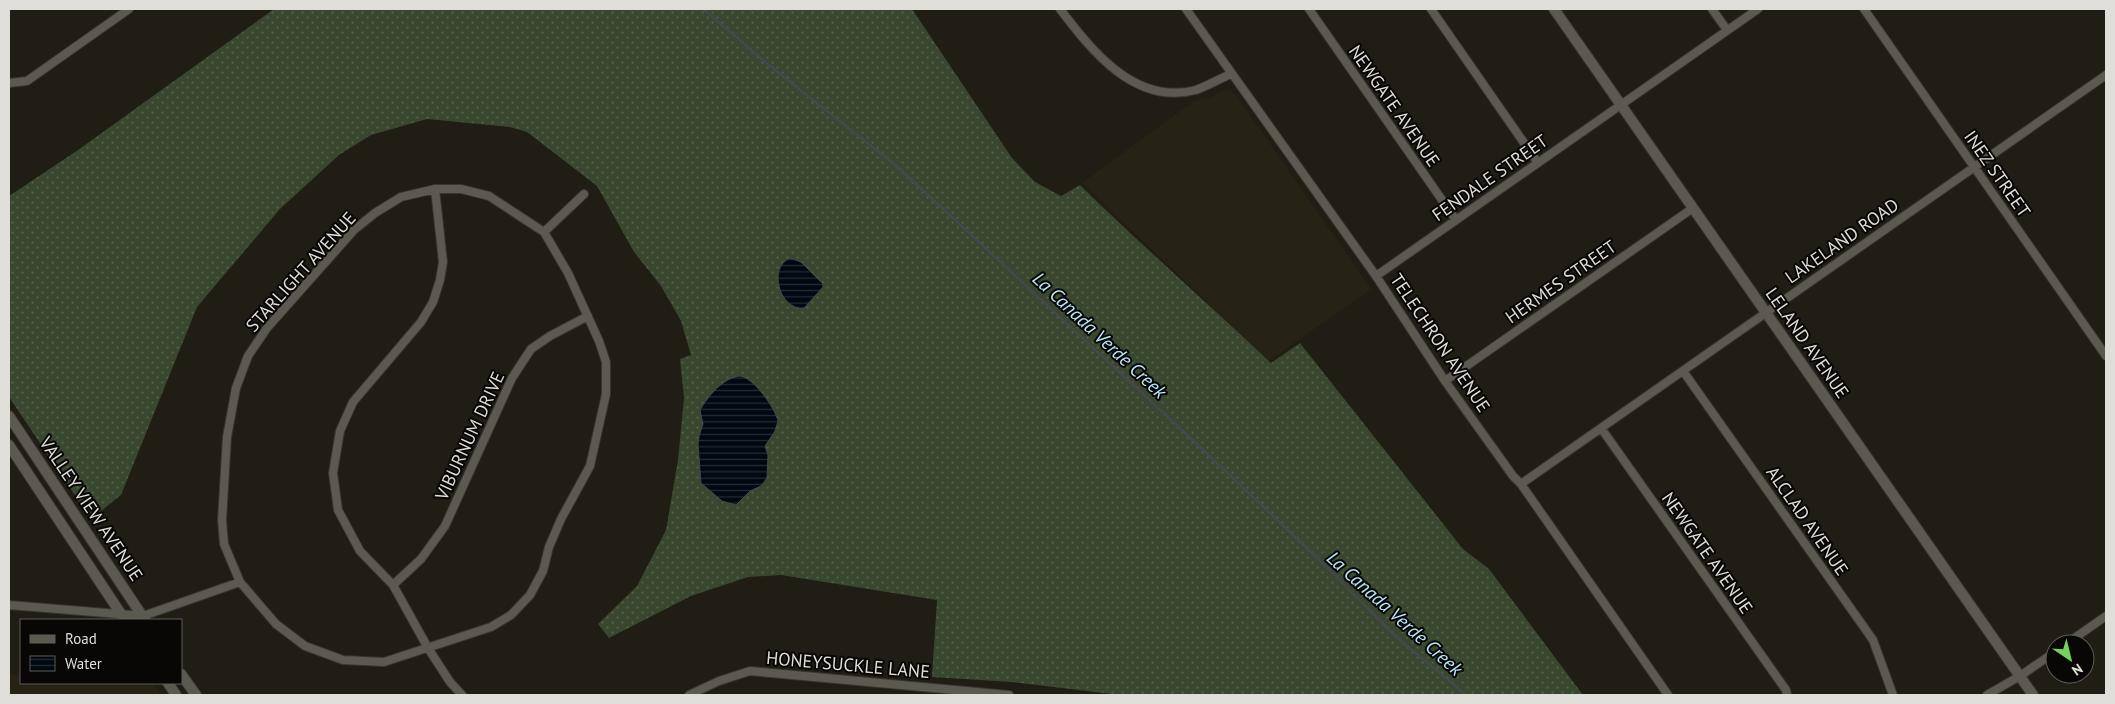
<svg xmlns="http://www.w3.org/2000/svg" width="2115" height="704" viewBox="0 0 2115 704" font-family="'PT Sans',sans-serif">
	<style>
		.built { fill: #272314 }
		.grass { fill: url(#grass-dots) }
		.water { fill: url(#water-rules); stroke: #43484d }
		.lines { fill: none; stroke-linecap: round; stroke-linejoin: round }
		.stream { stroke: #43484d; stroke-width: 2.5 }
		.street-casing { stroke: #383631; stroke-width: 10 }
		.secondary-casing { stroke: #383631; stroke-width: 12 }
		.street { stroke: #5c5a50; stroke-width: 8 }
		.secondary { stroke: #5c5a50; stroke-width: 10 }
		.labels { text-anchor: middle; stroke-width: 4; stroke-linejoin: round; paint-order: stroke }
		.street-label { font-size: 18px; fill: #dfded8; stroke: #080705 }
		.water-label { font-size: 19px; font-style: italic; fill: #b9e8fc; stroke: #080705 }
	</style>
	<defs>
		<pattern id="grass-dots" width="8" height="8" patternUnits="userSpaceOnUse" patternTransform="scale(1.25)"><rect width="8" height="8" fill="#38472e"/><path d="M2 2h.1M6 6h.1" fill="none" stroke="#54614c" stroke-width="1.8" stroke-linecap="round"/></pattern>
		<pattern id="water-rules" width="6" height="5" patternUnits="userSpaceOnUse" patternTransform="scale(1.25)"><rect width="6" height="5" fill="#000811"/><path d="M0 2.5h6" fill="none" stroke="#252c33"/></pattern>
	</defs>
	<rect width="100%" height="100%" fill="#1f1d14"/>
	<path class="built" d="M1225,90H1229L1236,95L1371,289L1269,361L1082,183L1194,101L1211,97Z
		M9,674L21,675V683H153L161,695H9Z"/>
	<path class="grass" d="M274,9H912L1012,158L1035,182L1061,196L1080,185C1142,246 1208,303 1271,363L1300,343L1463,549L1489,569L1583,695H1120L1012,682L932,677L937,600L781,575L748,577L691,596L609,638L598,624L637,586L666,530L678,460L684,398L680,359L691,355L681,321L661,286L634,252L597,186L527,132L510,127L427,119L371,135L339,155L280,209L197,307L121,495L91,519L9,397V196L78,150Z"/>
	<path class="water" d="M790,258L801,262L823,284V287L804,308C780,311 767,268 790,258Z
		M739,376C753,376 775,408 778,421L775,431L765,446L768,455L767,478L761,486L750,491L736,505L722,501L701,483L698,445L699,436L703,424L700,410C709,395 722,379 739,376Z"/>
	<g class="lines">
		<path class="stream" d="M703,9L775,70L899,168L1199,446L1330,570L1393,634L1466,695"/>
		<defs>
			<path id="street" d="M1060,9C1092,51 1135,106 1196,90C1207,86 1219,79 1231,74
				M1186,9L1376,276L1445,381L1513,476L1521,484L1668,695
				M1309,9L1456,220
				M1431,9L1538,163
				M1712,9L1727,30
				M1864,9L2106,356
				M9,83L27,81L129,9
				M435,189H461L489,196L544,232L568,273L599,341L606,362V394L590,466L561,519L549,547L543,571L530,595L511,615L491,627L384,662L343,660L305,646L276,624L240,582L224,544L222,520L227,437L236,388L248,356L267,328L354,230L375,213L401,197Z
				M435,189L443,262L440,280L433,302L421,322L353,402L340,431L333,473L338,510L360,551L393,585L428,648L450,682L462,695
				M544,232L584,194
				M1376,276L1758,9
				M1683,371L1873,640L1893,695
				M1445,381L1693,208
				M1601,428L1786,690L1787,695
				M1521,484L2106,75
				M393,585L421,559L445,526L512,378L531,349L550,336L588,316
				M9,605L143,616L240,582
				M2066,644L2106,616
				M689,695L719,681L750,671L1009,695
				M1987,695L2020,676L2055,652"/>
			<path id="secondary" d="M1554,9L2033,695
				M9,416L145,620
				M9,445L125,620
				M181,674L196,695
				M168,683L176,695"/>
		</defs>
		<use href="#street" class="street-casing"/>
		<use href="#secondary" class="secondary-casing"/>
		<use href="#street" class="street"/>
		<use href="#secondary" class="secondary"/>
	</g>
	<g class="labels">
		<g class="street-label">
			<text transform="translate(1394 106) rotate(55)" y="6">NEWGATE AVENUE</text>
			<text transform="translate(1997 174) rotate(55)" y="6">INEZ STREET</text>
			<text transform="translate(1490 178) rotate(-35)" y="6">FENDALE STREET</text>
			<text transform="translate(1842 241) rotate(-35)" y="6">LAKELAND ROAD</text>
			<text transform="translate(301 272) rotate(-48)" y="6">STARLIGHT AVENUE</text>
			<text transform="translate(1561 282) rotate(-35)" y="6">HERMES STREET</text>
			<text transform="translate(1440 343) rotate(56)" y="6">TELECHRON AVENUE</text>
			<text transform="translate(1807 343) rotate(55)" y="6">LELAND AVENUE</text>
			<text transform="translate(470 436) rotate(-65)" y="6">VIBURNUM DRIVE</text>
			<text transform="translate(91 509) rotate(56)" y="6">VALLEY VIEW AVENUE</text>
			<text transform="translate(1807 521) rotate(55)" y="6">ALCLAD AVENUE</text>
			<text transform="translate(1707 553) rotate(55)" y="6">NEWGATE AVENUE</text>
			<text transform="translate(848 665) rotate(5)" y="6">HONEYSUCKLE LANE</text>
		</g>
		<g class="water-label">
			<text transform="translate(1100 335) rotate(43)" y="7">La Canada Verde Creek</text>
			<text transform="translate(1395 613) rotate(42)" y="7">La Canada Verde Creek</text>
		</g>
	</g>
	<rect width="2115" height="704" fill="none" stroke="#dfded8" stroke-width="20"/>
	<rect x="20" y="619" width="162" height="65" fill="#080705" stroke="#5e5d59"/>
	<rect x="30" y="635" width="25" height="8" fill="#5c5a50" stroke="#5e5d59"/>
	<text x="65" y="644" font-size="15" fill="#dfded8">Road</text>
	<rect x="30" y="656" width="25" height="15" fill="url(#water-rules)" stroke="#5e5d59"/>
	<text x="65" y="669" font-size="15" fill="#dfded8">Water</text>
	<g transform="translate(2070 659) rotate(145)"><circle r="24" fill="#080705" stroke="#5e5d59"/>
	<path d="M0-4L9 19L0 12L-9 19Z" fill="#73d25d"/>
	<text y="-8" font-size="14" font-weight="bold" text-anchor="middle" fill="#dfded8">N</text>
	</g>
</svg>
